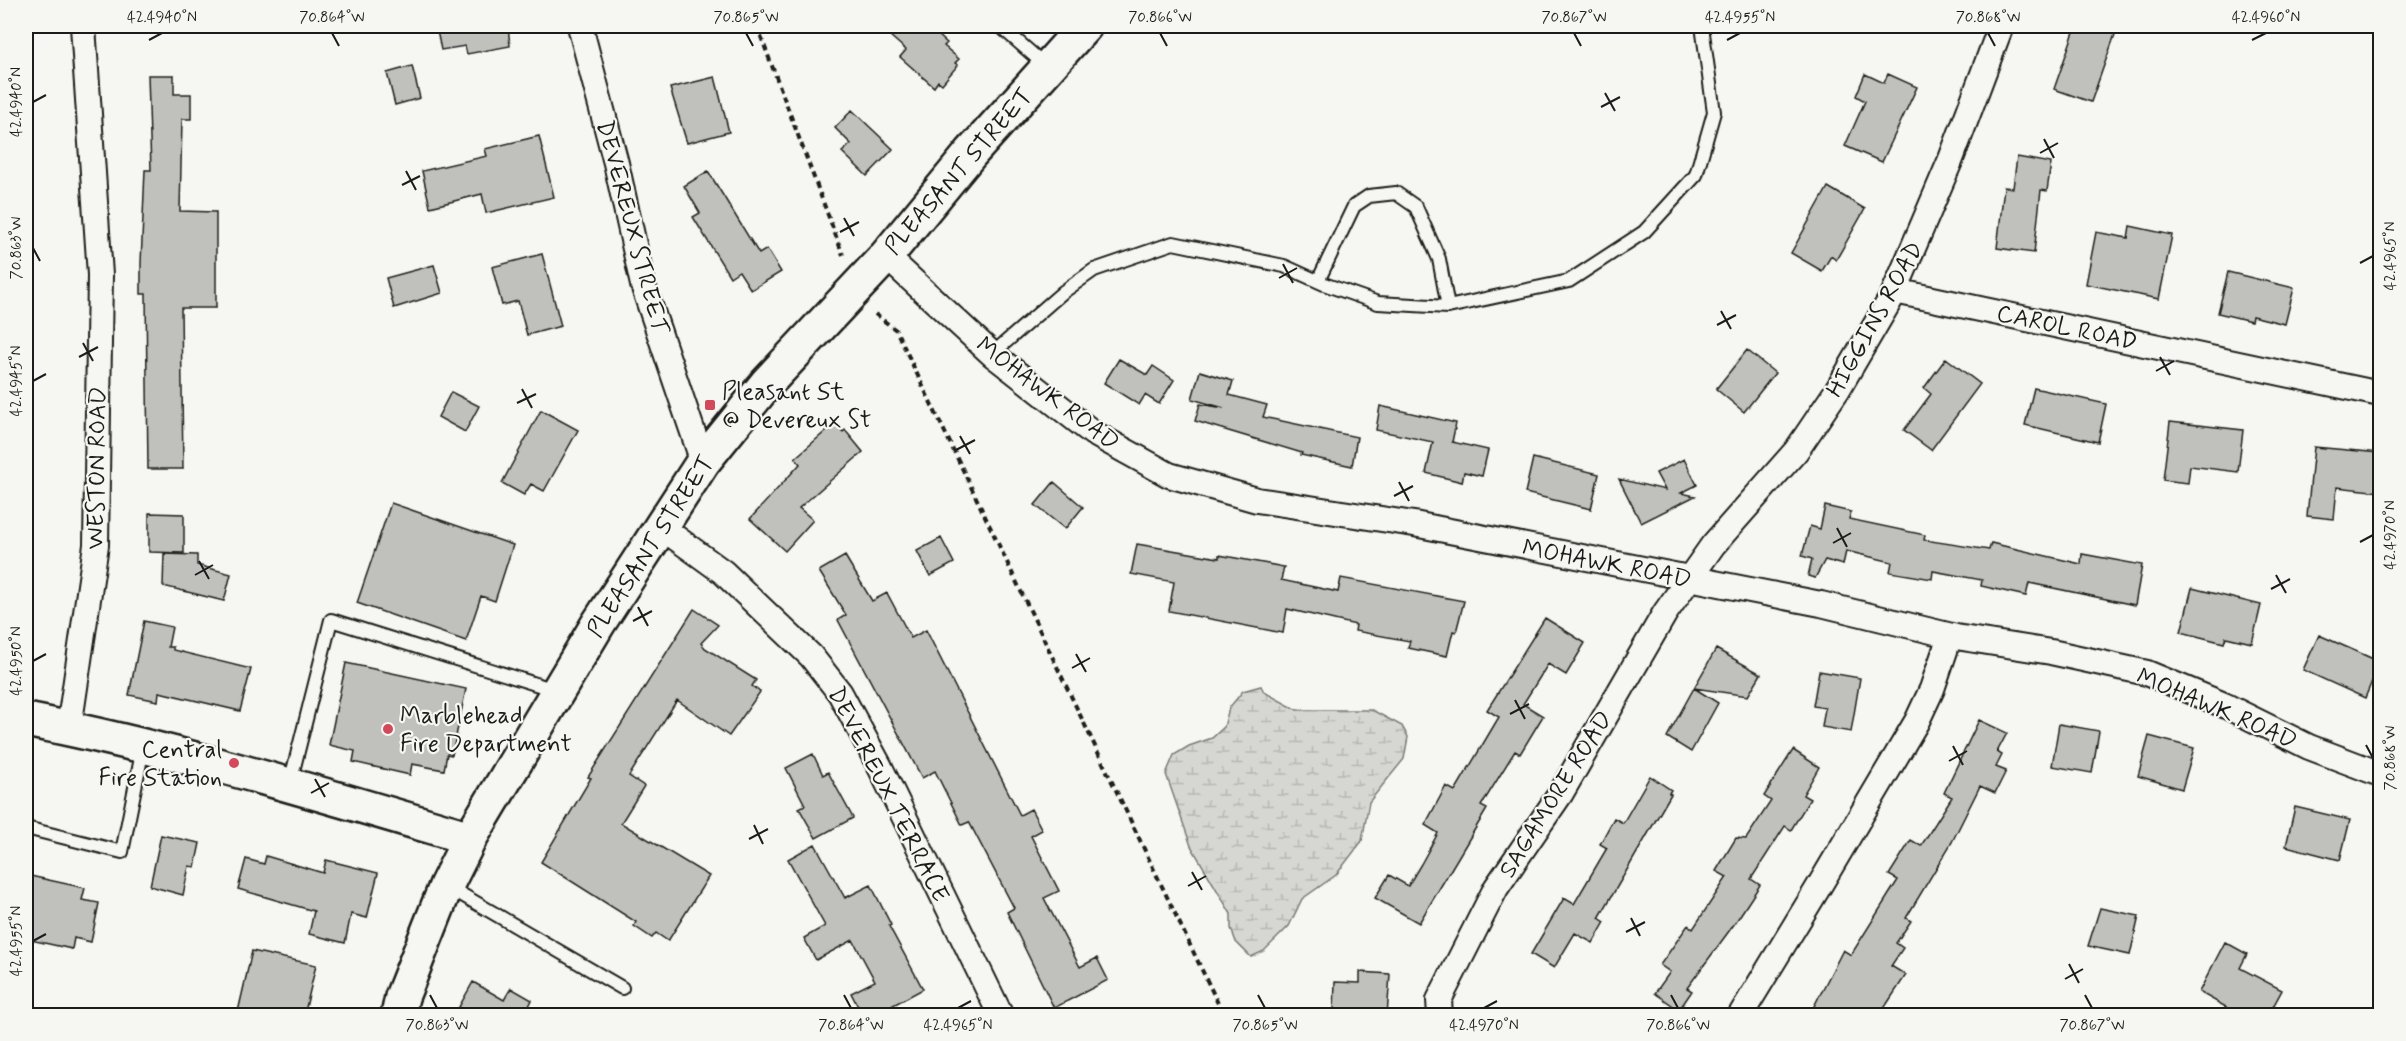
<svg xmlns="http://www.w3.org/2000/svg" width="2406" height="1041" viewBox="0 0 2406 1041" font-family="Mynerve,sans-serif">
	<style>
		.wetland { fill: url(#wetland-marsh); stroke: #797977; stroke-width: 1.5 }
		.building { fill: #c0c0bd; stroke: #1c1c1c; stroke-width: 1.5 }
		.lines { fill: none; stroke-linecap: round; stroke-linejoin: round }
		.lane-casing { stroke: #1c1c1c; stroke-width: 16 }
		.street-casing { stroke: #1c1c1c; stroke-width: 28 }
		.primary-casing { stroke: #1c1c1c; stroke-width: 38 }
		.path { stroke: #1c1c1c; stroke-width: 4; stroke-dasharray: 6 4.5; stroke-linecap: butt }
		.lane { stroke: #f6f6f2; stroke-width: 12 }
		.street { stroke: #f6f6f2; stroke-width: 24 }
		.primary { stroke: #f6f6f2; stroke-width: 33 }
		.ticks { fill: none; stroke: #1c1c1c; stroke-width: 2 }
		.poi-dot { fill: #d1495b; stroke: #f6f6f2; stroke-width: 2 }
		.labels { text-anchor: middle; stroke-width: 4.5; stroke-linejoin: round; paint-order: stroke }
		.street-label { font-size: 24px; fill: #1c1c1c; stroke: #f6f6f2 }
		.poi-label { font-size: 24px; fill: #1c1c1c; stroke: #f6f6f2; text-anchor: start }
		.neatline { fill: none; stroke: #1c1c1c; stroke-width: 2 }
		.ticks-label { font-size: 15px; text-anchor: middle; fill: #1c1c1c }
	</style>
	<defs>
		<pattern id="wetland-marsh" width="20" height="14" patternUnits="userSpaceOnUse" patternTransform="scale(1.5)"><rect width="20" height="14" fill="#d6d6d2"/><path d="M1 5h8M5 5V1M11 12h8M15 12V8" fill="none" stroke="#b7b7b4"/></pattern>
	</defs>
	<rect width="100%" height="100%" fill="#f6f6f2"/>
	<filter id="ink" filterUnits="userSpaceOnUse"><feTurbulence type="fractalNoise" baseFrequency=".0167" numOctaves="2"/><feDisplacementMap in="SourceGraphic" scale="12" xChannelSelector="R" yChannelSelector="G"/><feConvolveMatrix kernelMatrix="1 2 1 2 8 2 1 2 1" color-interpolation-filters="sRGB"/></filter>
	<g filter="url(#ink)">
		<path class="wetland" d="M1261,686L1264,692L1297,710H1372L1402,726L1408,737L1404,759L1369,802L1362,841L1336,875L1302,899L1289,926L1264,951L1251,957L1236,942L1231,928V914L1191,846L1166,774L1174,755L1189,746L1212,738L1224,727L1229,708L1243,691Z"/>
		<path class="building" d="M436,26H508L510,46L467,54L465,46L441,50Z
			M879,26H928L947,43L944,46L959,59L955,63L958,65L942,84L938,81L934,87L900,57L906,50Z
			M2076,26H2118L2091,102L2054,89Z
			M412,66L420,98L395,105L387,73Z
			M1865,74L1884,83L1888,74L1917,87L1882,162L1845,146L1865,101L1856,96Z
			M148,75H174V94H191V119H182L180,211L216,212V308H181L183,469H148L146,294H141V263L145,170H151Z
			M715,77L729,132L687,143L670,88Z
			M852,110L893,149L867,176L842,152L851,144L835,128Z
			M539,136L554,197L486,213L482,194L430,207L422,171L487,156L485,149Z
			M2017,157L2051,163L2047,191L2041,190L2034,253L1997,248L2004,187L2013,188Z
			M708,171L759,254L767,249L781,272L751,290L739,271L730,277L693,217L700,213L684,186Z
			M1828,187L1865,209L1836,260L1831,256L1822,271L1791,253Z
			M2130,226L2172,235L2159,299L2086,284L2096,232L2128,238Z
			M542,254L561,326L527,335L518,301L502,305L492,267Z
			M434,265L442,293L394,308L386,278Z
			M2228,272L2294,288L2285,324L2252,316L2251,321L2218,313Z
			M1747,350L1775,373L1744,412L1716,389Z
			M1946,358L1980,384L1931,450L1904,430L1931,394L1924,388Z
			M1119,359L1147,375L1153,366L1174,380L1159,404L1145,395L1139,405L1104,383Z
			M1200,371L1233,381L1229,395L1267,405L1263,417L1357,437L1352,466L1301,455L1302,453L1195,421L1200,404L1224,408L1192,399Z
			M2034,388L2106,404L2098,442L2025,425Z
			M451,392L479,406L465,432L438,417Z
			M1380,406L1456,423L1452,442L1488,450L1482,476L1464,472L1462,482L1426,473L1433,442L1376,430Z
			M541,410L578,430L544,491L531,484L524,495L502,483Z
			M2170,422L2243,430L2238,472L2190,466L2188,483L2163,480Z
			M835,423L843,432L845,430L863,452L799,508L813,520L785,551L750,519L800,464L795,458Z
			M2314,447L2380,453V492L2337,487L2334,519L2307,516Z
			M1533,458L1599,474L1591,509L1525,493Z
			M1684,459L1697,485L1681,493L1695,496L1641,523L1619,479L1665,490L1656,473Z
			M1054,482L1083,507L1065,529L1035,505Z
			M391,503L513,545L495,601L481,596L466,641L357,603Z
			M1825,506L1851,512L1849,519L1925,535L1924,540L1989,550L1991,543L2081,564L2082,554L2142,565L2135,605L2029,583L2026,596L1981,586L1982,580L1933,571L1932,579L1890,572L1892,562L1846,551L1843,565L1825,560L1815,578L1808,576L1812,559L1802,556L1810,526L1820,529Z
			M149,513L184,514V553L149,552Z
			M941,538L954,563L930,576L917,551Z
			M1137,544L1219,558V555L1284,567L1281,580L1338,592L1341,578L1464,601L1456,632L1453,631L1447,656L1408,648L1410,641L1355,631L1356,625L1287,609L1283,633L1169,611L1174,582L1131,574Z
			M164,554L197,555V565L231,574L224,601L163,586Z
			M845,556L872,601L887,593L911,638L926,630L1020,815L1031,809L1042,830L1031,836L1059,891L1044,898L1080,967L1097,958L1108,980L1054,1008L1007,912L1014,908L969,822L962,825L935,771L922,778L838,620L846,615L819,571Z
			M2192,588L2261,605L2252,643L2226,637L2224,643L2181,632Z
			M694,609L718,625L701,643L705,648L756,680L752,686L760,692L729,736L677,700L629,776L644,786L621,823L709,876L668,941L656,933L652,938L634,926L636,922L541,862L591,778L588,777Z
			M1545,618L1585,643L1566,675L1548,664L1523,704L1543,716L1520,754L1515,751L1481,806L1487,809L1419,923L1375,898L1389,875L1408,886L1421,864L1438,833L1425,825L1446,786L1455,791L1499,717L1487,710Z
			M144,621L172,627L168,647H173V650L251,669L240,711L159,692L158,701L129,695Z
			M2319,635L2380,662L2365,698L2303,670Z
			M1716,649L1761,674L1748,696L1694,688Z
			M346,663L466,689L452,755L447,754L444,770L412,764L410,775L353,762L355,751L329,745Z
			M1819,671L1860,678L1851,732L1822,727L1825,708L1813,706Z
			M1694,688L1718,703L1691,752L1667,737Z
			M1979,720L2007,733L1997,752L2002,755L1996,767L2006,771L1995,793L1980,786L1952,842L1906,918L1911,921L1896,943L1903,948L1891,966L1906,975L1879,1016H1809L1843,950L1851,955L1898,880L1889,875L1911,840L1921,846L1952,797L1944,793Z
			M2059,724L2099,731L2092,773L2052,766Z
			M2149,736L2194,748L2182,789L2138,776Z
			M1793,750L1819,767L1803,795L1810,799L1791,830L1785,826L1751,879L1760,885L1735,923L1687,988L1692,991L1679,1010L1655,993L1670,972L1660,965L1688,925L1693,929L1727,877L1716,871L1736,838L1746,839L1771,801L1764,796Z
			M813,754L823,775L828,772L853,818L816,838L799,808L805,805L786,768Z
			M1650,776L1671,790L1669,793L1671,794L1599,918L1605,922L1593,943L1575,933L1554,968L1531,954L1564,898L1574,904L1607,848L1600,844L1614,818L1623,823Z
			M2295,807L2350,820L2340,860L2286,846Z
			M161,835L200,843L195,867L189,866L183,895L150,886Z
			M815,844L845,898L871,885L891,925L889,926L923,989L873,1016H863L851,993L875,981L853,940L816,960L804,938L825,926L788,859Z
			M266,856L323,873L326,860L378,873L367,918L351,914L345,943L309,934L314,911L238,889L246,859L264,864Z
			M26,875L85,888L82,900L99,903L91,942L74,938L72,949L26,939Z
			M2100,908L2139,916L2130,955L2088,946Z
			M2225,942L2247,954L2240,968L2282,990L2268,1016H2242L2199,992Z
			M252,951L316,965L304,1016H237Z
			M1360,972L1390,974L1387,1016H1356L1357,1013L1334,1012L1335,982L1360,983Z
			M473,982L504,1000L511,988L532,1000L526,1012L532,1016H475L459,1007Z"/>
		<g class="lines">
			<defs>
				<path id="lane" d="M1000,26L1046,66
					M1318,281L1354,206L1369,196L1396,193L1416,207L1439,259L1448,307
					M992,354L1063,292L1094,270L1173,243L1284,266L1324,284L1378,303L1448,307L1569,281L1644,232L1696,175L1714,112L1702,26
					M290,783L331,620L558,691
					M26,828L122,852L143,748
					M447,886L622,988"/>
				<path id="street" d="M580,26L616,163L643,285L703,462
					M886,256L992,354L1093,433L1169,475L1257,500L1414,524L1821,604L1956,637L2051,652L2147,673L2224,705L2309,747L2380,774
					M1895,291L2380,394
					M661,527L723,572L811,656L840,693L880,767L1001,1016
					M69,728L96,545L100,275L83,26
					M1440,1016L1439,1000L1496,888L1561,793L1665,613L1713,545L1796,451L1838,389L1893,295L1951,159L2001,26
					M1740,1016L1818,888L1917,721L1932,689L1950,636"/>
				<path id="primary" d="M26,720C175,749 324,795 470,838
					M398,1016L402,997L446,886L470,838L598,624L703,462L766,384L886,256L971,153L1085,26"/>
			</defs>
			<use href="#lane" class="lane-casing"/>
			<use href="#street" class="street-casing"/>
			<use href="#primary" class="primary-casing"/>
			<path class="path" d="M757,26L843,255
				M875,314L896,330L1224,1016"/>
			<use href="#lane" class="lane"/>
			<use href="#street" class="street"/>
			<use href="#primary" class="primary"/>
		</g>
	</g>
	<path class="ticks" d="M332,33L339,46M746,33L753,46M1160,33L1167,46M1574,33L1581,46M1988,33L1995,46M149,40L162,33M1727,40L1740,33M2252,40L2266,33M1605,93L1615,111M33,102L46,95M1601,107L1620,97M2044,139L2054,158M2040,153L2058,143M406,171L416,190M402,185L420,176M844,218L854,236M840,232L859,222M33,248L40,261M2360,263L2373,256M1283,264L1293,283M1279,278L1297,268M1721,311L1731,329M1717,325L1736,315M83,343L93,361M79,357L98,347M2160,357L2170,375M2156,371L2174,361M33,381L46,374M522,389L532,408M517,403L536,394M960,436L970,454M956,450L975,440M1399,482L1409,501M1394,496L1413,486M1837,528L1847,547M2360,542L2373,535M1833,543L1851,533M199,561L209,579M195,575L213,565M2276,575L2286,593M2271,589L2290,579M638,607L648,626M633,621L652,611M1076,654L1086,672M33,661L46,654M1072,668L1090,658M1515,700L1525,719M1510,714L1529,704M2366,745L2373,758M1953,746L1963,765M1949,761L1967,751M315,779L325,797M311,793L329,783M754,825L763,844M749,839L768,829M1192,872L1202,890M1188,886L1206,876M1631,918L1640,936M1626,932L1645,922M33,941L46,934M2069,964L2079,983M2065,979L2083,969M430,995L437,1008M844,995L851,1008M1258,995L1265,1008M1671,995L1678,1008M2085,995L2092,1008M958,1008L971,1001M1484,1008L1497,1001"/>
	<g class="poi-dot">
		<rect x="704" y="399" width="12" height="12" rx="3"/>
		<circle cx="388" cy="729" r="6"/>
		<circle cx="234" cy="763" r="6"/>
	</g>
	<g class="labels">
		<g class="street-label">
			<text transform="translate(958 171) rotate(-49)" y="8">PLEASANT STREET</text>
			<text transform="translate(633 227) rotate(75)" y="8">DEVEREUX STREET</text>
			<text transform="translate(1874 319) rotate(-61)" y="8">HIGGINS ROAD</text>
			<text transform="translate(2067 327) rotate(12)" y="8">CAROL ROAD</text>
			<text transform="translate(1048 393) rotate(37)" y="8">MOHAWK ROAD</text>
			<text transform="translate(96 468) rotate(-89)" y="8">WESTON ROAD</text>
			<text transform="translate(650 546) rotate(-57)" y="8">PLEASANT STREET</text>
			<text transform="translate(1607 563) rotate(11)" y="8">MOHAWK ROAD</text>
			<text transform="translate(2217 708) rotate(23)" y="8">MOHAWK ROAD</text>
			<text transform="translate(889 794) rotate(63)" y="8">DEVEREUX TERRACE</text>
			<text transform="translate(1555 794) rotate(-58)" y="8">SAGAMORE ROAD</text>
		</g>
		<g class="poi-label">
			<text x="722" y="399">Pleasant St<tspan x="722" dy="28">@ Devereux St</tspan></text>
			<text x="400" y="723">Marblehead<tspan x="400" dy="28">Fire Department</tspan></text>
			<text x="222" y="757" text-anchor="end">Central<tspan x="222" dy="28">Fire Station</tspan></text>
		</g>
	</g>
	<rect width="2406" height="1041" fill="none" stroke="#f6f6f2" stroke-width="66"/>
	<rect x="33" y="33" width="2340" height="975" class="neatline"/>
	<g class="ticks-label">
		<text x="162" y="22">42.4940°N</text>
		<text x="332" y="22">70.864°W</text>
		<text x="746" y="22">70.865°W</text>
		<text x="1160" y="22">70.866°W</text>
		<text x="1574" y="22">70.867°W</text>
		<text x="1740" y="22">42.4955°N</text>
		<text x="1988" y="22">70.868°W</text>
		<text x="2266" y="22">42.4960°N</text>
		<text transform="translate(16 102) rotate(-90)" y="5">42.4940°N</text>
		<text transform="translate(16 248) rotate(-90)" y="5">70.863°W</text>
		<text transform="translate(2390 256) rotate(-90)" y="5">42.4965°N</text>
		<text transform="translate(16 381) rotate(-90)" y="5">42.4945°N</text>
		<text transform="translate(2390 535) rotate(-90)" y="5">42.4970°N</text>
		<text transform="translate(16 661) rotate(-90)" y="5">42.4950°N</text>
		<text transform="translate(2390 758) rotate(-90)" y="5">70.868°W</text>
		<text transform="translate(16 941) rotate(-90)" y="5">42.4955°N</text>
		<text x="437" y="1030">70.863°W</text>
		<text x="851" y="1030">70.864°W</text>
		<text x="958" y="1030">42.4965°N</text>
		<text x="1265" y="1030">70.865°W</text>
		<text x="1484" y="1030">42.4970°N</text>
		<text x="1678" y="1030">70.866°W</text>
		<text x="2092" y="1030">70.867°W</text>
	</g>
</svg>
